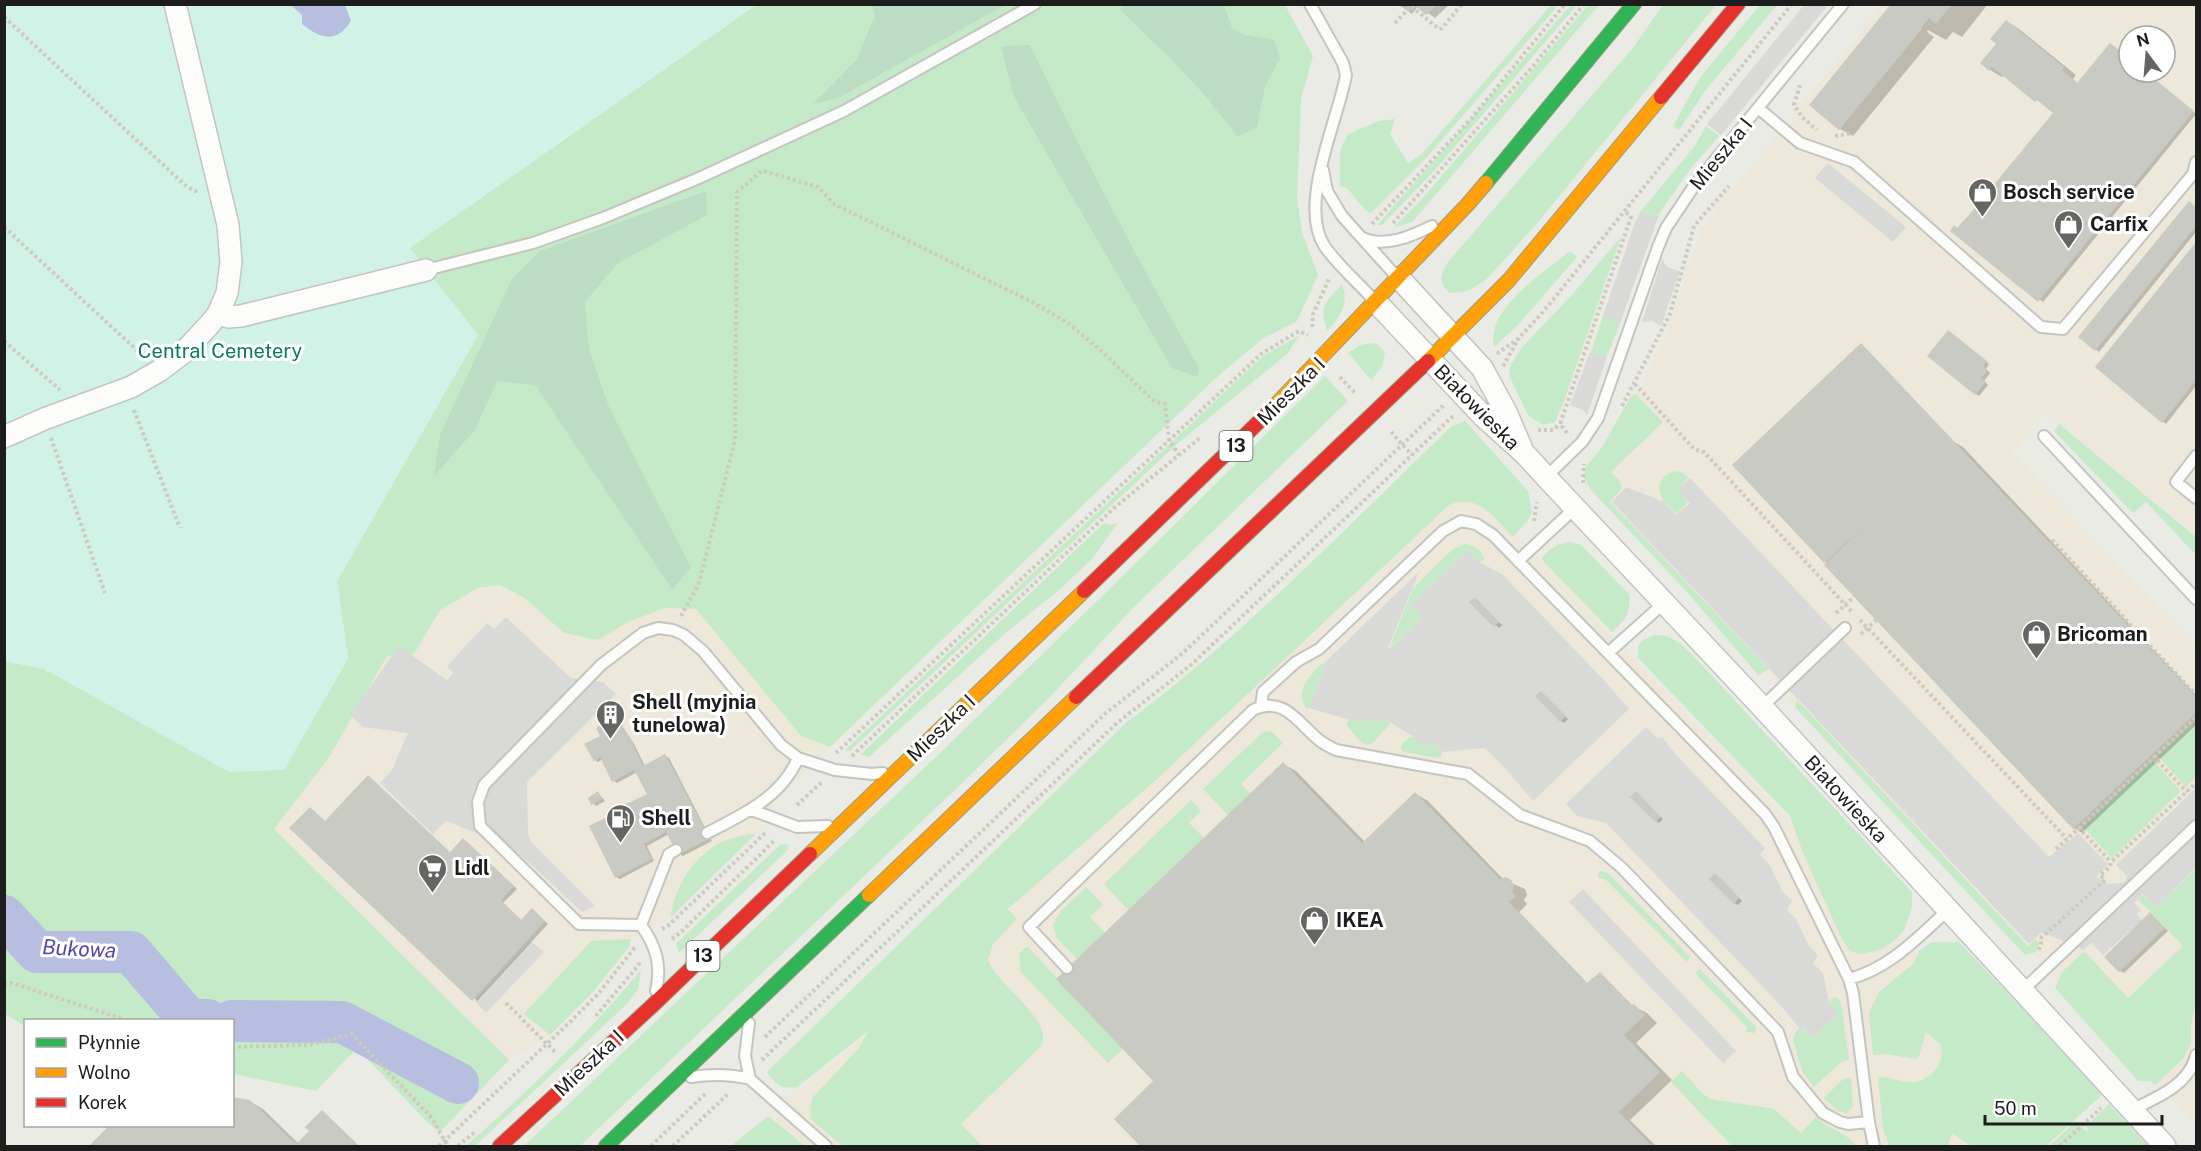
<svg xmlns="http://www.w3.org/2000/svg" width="2201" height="1151" viewBox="0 0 2201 1151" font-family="'Public Sans',sans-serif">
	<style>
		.commercial { fill: #ede8d9; fill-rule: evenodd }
		.grass { fill: #c5eac7 }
		.forest { fill: #bcdcc3 }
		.park { fill: #d1f3e7 }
		.parking { fill: #d9dad7 }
		.water { fill: #b7bedf }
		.shadow { fill: #0003 }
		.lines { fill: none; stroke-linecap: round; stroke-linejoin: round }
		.river { stroke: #b7bedf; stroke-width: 42 }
		.building { fill: #c9cac4 }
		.lane-casing { stroke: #c4c4c1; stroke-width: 14 }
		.street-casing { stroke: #c4c4c1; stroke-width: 24 }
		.fast-casing { stroke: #99a181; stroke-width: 16 }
		.slow-casing { stroke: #99a181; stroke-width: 16 }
		.jam-casing { stroke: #99a181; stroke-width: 16 }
		.path { stroke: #cfcabe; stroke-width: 4; stroke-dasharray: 3 3; stroke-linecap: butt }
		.lane { stroke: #fcfcfb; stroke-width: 10 }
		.street { stroke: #fcfcfb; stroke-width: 21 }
		.fast { stroke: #30b455; stroke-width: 14 }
		.slow { stroke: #ff9f0a; stroke-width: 14 }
		.jam { stroke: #e5322d; stroke-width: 14 }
		.labels { text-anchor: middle; stroke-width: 6; stroke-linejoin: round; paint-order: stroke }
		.shield { fill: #fff; stroke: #616161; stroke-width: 1.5 }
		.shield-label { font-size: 18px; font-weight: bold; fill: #1d1d1d }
		.street-label { font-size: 20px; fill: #1d1d1d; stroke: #fff }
		.poi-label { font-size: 20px; font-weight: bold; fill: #1d1d1d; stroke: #fff; text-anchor: start }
		.park-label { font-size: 20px; fill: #097d5b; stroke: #fff }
		.water-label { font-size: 21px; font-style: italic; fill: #5447ae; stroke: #fff }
	</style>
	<rect width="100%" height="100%" fill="#eaebe5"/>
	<path class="commercial" d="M1882,5H2196V535L2045,412L2012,452L2196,648V1125L1793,704L1607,503L1615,439L1671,322L1701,229ZM2129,36H2165V72H2129Z
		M1461,477L2076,1121L2049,1146H805L768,1116L952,965Z
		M500,585L526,599L564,633L597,640L628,622L665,608L696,609L801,736L830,747L782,795L756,834L670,918L631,939L629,947L592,993L550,1035L509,1060L274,829L328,759L387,656L414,654L440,610L478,588Z"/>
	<path class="grass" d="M756,5H1285L1313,56L1301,99L1297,197L1302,232L1318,275L1297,321L1262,339L1216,378L830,747L801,736L696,609L665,608L628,622L598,640L564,633L526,599L500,585L478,588L440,610L414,654L387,656L328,759L274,829L509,1060L440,1132L427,1122L357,1048L316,1091L233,1074L232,1020H26L25,1026L5,1014L4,661L44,669L47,672L348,659L337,581L478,335L409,248Z
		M1551,5H1554L1556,8L1427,157L1371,213L1366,211L1347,188L1340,187V150L1348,134L1379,121L1395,119L1390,134L1408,163L1421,155Z
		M1571,5H1577L1434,171L1382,225H1377Z
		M1588,5H1599L1412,222L1393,228L1423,198Z
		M1663,5H1716L1538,222L1496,269L1486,280L1468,291L1450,293C1438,283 1440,274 1448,262L1632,49Z
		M1760,5H1777L1705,91L1679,130L1673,126L1701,76Z
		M1706,126L1719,136L1688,172L1659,214L1652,217L1640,212L1694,147Z
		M1621,237L1563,404L1555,422L1544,425L1530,417L1526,411L1509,375L1510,366L1523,346L1571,296Z
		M1570,251L1577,257L1518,325L1494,347C1485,309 1545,272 1570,251Z
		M1342,284C1350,305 1340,316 1327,331C1319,305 1325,303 1342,284Z
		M1603,316L1614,320L1619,326L1608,354L1602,356L1591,352Z
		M1300,335L1287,354L1177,444L850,751L845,750L1263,356Z
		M1372,343L1377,344L1385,353L1382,367L1371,380L1348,353L1360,345Z
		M1325,376L1348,401L1134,607L1046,701L959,786L580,1146H524L940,753L1093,605Z
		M1635,394L1663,422L1611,472L1620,481L1622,488L1610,502L1769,669L1758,675L1687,592L1591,490L1584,478L1585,468L1602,447L1631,396Z
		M1465,421L1528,491L1532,512L1528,520L1513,537C1494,518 1479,493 1449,505L1157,779L1008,909L1017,919L993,944L988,960C997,985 1055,1021 1041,1046L961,1124L982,1146H843L811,1120L810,1109L812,1098L860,1047L868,1031L797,1087C779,1089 777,1086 767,1072L1126,723C1244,635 1346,527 1452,426Z
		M2059,424L2196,537V555L2146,502L2133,513L2054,431Z
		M1674,471L1683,473L1688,477L1678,490L1688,502L1677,514L1663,501L1658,487L1664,476Z
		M1104,523L1109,525L1118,523L1091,560L1059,590L1009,630L869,757L860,755Z
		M1571,542L1581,545L1629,594C1631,612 1625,621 1612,632L1541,559C1550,548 1556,544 1571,542Z
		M1465,544C1473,545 1484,551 1484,559L1479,562L1468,550L1410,605L1419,613L1421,619L1389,649L1413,588L1453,549Z
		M1655,635C1676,634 1688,651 1702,665L1912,892V907L1904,930L1894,941L1880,950L1861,954L1850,951L1841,937L1803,853L1790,816L1638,658V646L1643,640Z
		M1321,664L1325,665L1309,708L1307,709C1293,692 1309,677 1321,664Z
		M1797,700L2028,946L2036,939L2039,944L2036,952L2025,955L1795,707Z
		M1350,720L1388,721L1390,724L1373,743L1368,745L1362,743L1347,726V722Z
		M2196,721V777L2186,787L2158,756Z
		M1267,731L1272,732L1283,743L1241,784L1250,794L1228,815L1203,789L1263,732Z
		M1410,737H1414L1424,747L1431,741L1442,752L1441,756L1438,758L1404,752L1401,749L1402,744Z
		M2153,761L2181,791L2112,858L2083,827Z
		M1191,800L1201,811L1189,823L1204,838L1128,910L1104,884Z
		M756,834L670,918C678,873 707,836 756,834Z
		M781,844L789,845L787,851L679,953L676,944Z
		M2196,869V1002L2191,1025V1043L2183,1059L2155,1085L2150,1081H2138L2055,988L2062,972L2083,952L2087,954L2128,998L2183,946L2138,899L2143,895L2156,907Z
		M1601,871L1608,873L1690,957L1687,962L1605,879L1599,878L1598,874Z
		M1086,887L1103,905L1090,917L1105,933L1077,959L1057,938L1053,925L1060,912Z
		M631,939L629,947L592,993L550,1035L524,1014L591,941Z
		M1932,942H1959L2103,1094L2046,1146H1971L1952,1133L1948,1146H1889L1883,1128L1878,1077C1891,1077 1903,1083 1915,1082C1925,1081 1937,1071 1940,1062C1943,1057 1941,1049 1940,1043L1926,1032L1919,1056L1915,1059L1886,1054L1873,1055L1869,1013L1879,992L1913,964L1919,951Z
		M1028,947L1123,1049L1108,1063L1021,972L1019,955L1024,948Z
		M1700,969L1756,1027L1755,1033L1746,1032L1747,1027L1697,975L1696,972Z
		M641,970L638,989L628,1003L475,1146H466C528,1091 588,1034 641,970Z
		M1833,997L1838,998L1841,1002L1849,1060L1841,1062L1814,1087L1802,1071L1793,1039L1797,1030C1805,1027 1807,1034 1813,1038L1838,1015L1829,1003L1830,1000Z
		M1682,1071L1704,1095L1711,1099L1774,1109L1801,1133L1816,1117C1830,1130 1845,1131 1856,1146H1732L1671,1082Z
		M1851,1078L1853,1106L1847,1113L1838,1111L1824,1098L1843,1079Z
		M2109,1104L2148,1146H2049L2076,1121L2086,1131L2089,1130L2086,1127Z
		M768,1116L805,1146H731Z"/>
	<path class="forest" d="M872,5V4L1005,5L838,98L813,104L857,59L875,15Z
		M1123,5H1224L1232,28L1245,35L1274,40L1280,59L1265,86L1257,127L1237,137C1204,89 1162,50 1120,10Z
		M1030,45C1082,155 1139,262 1199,368L1197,377L1172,368L1014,97L1001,46Z
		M706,191L707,215L618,263L585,302L589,349L609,407L691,568L672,589L535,385L497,381L475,430L434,476L440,435L512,279L540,251Z"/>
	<path class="park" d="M4,5H756L410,248L478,335L337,581L348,659L284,770L229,772L44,669L5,661Z"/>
	<path class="parking" d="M1804,5H1828L1721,135L1707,124Z
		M1828,163L1906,227L1893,242L1815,178Z
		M1640,212L1652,217L1659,215L1619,326L1614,320L1603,316L1633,228Z
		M1662,259L1667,267L1680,271L1661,326L1652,321L1642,322Z
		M1590,352L1602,356L1608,354L1587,415L1583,410L1570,405Z
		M1690,478L2049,857L2078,833L2108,864L2096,877L2108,884L2121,883L2125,881L2127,876L2116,865L2196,788V868L2156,907L2143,894L2134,903L2141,910L2137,914L2142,920L2103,955L2091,943L2084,950L2042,932L2029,944L1612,502L1626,487L1664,502L1676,515L1690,503L1677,490Z
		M1468,550L1479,562L1502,574L1602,678L1629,709L1533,801L1505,768L1485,748L1442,752L1431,742L1424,747L1414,737L1388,721L1350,720L1309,708L1325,665L1323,664L1422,569L1418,574L1388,648L1390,649L1421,619L1419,613L1410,605Z
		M506,617L571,678L603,682L616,694L527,782L528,834L532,843L595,906L582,912L512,847L446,821L433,834L380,783L392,770L408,733L363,727L350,715L399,646L447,680L453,673L447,666L487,623L494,629Z
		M1646,727L1657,738L1662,737L1677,756L1765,848L1760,854L1770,866L1783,892L1792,901L1787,910L1796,919L1809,946L1818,955L1813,963L1823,973L1829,1003L1839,1014L1812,1038L1804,1029H1800L1783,1008L1606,823L1577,816L1566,804Z
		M1583,889L1736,1051L1723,1063L1569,902Z
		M531,941L544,952L486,1013L475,1001Z"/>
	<path class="water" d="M291,5H345L351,21C336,44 321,39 302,24V15Z"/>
	<path class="shadow" d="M1398,4H1450L1435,18L1418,6L1412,14Z
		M1894,4H1988L1962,37L1953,32L1946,40L1928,30L1927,32L1934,37L1853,136L1840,129Z
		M2006,21L2019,29L2076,75L2073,79L2078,84L2129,59V72H2145L2196,114L2043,302L1958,229L2055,113L2004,75L2002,77L1990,70Z
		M2193,205L2196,208V232L2099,352L2096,350Z
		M2196,244V386L2166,424L2097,367Z
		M1952,334L1989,364L1986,369L1990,373L1984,381L1988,385L1979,396L1976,394Z
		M1954,442L1963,447L2196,695V725L2082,833L2074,828L1826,565L1827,563L1825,562Z
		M1475,599L1502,625L1499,628L1471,602Z
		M1544,695L1568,719L1564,723L1561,721Z
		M615,719L619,721L634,744L645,766L665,756L669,758L712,841L683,856L679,854L669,834L647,846L654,861L620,879L616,877L591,827L649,794L637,772L617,783L614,781L603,759L598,762L595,760L602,736Z
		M1283,764L1296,771L1365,842L1416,794L1428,801L1504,880L1525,889L1527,895L1524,900L1527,904L1519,912L1588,984L1601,974L1633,1006L1647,1013L1657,1023L1636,1043L1672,1080L1630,1120L1656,1146H1142L1116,1119L1156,1081Z
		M598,793L605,801L596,806L589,798Z
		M1636,793L1663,819L1659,823L1656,821Z
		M326,823L450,853L467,842L517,889L503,903L522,921L535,912L548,924L477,1001Z
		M1719,877L1742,901L1738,905L1734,903Z
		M2151,914L2168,931L2124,973L2120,971Z
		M249,1101L263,1109L299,1144L325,1114L359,1146H91L111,1126H232Z"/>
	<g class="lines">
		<path class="river" d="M4,916L37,952H131L189,1020H208
			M232,1021L342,1022L458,1083"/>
	</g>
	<path class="building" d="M1413,4H1438L1426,15Z
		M1891,4H1952L1936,24L1929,18L1921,28L1922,29L1839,130L1809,105Z
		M2006,20L2064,67L2062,70L2077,83L2110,43L2129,58V72H2146L2194,111L2038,302L1950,231L1954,225L1957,228L1968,216L2053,113L2037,100L2035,102L1992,67L1989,71L1980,63L1996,44L1990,39Z
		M2189,201L2196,207V226L2095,351L2078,337Z
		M2196,242V380L2162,423L2095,367Z
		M1948,330L1987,361L1983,366L1988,370L1981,378L1986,382L1975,395L1927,356Z
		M1861,343L2196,697V713L2073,829L1824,565L1872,519L1824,563L1732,465Z
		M1475,597L1499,622L1494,627L1469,602Z
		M1541,691L1566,716L1560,722L1535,696Z
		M615,717L631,740L643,766L665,754L710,838L678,855L666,832L644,844L652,859L615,878L589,826L623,809L622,806L647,794L634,770L612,782L600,757L594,761L584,744L600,736L596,728Z
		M1283,762L1362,843L1415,792L1500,879L1506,877L1512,881L1514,887L1512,892L1516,896L1509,902L1587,983L1600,972L1632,1005L1634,1004L1645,1015L1624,1035L1660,1072L1619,1112L1652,1146H1140L1114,1119L1153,1081L1056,979Z
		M368,775L450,852L463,838L514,886L501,900L521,920L532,908L545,921L472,1001L289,828L310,807L325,821Z
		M598,791L602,799L591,805L588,798Z
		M1636,791L1661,817L1655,822L1630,797Z
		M1715,873L1739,898L1734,904L1709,879Z
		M2150,912L2165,928L2119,972L2104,957Z
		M232,1097L250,1100L296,1144L309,1131L305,1127L322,1110L359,1146H89L109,1126H232Z"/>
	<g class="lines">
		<defs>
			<path id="lane" d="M1310,4L1343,63L1346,75C1338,121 1297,205 1325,247C1338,265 1357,282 1372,298
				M1758,108L1800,143L1854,162L2041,327L2063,329L2193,174L2196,162
				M1323,170L1327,191L1342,216L1396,276
				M1363,238C1385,248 1412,236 1432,226
				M426,270L533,243L603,218L699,178L844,111L1035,4
				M2044,436L2196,599
				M2196,456L2176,482L2196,498
				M1546,477L1582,442L1598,418L1658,247L1666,228L1694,186L1843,4
				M1518,561L1575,508
				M1608,653L1664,603
				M1261,707L1263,692L1296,662L1319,649L1443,531L1461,521L1476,524L1493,535L1765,814L1774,827L1849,979L1853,993L1869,1122L1874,1146
				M1762,707L1845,628
				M752,810L797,827L828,826
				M707,833C742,815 782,797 798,758
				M641,925L669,854L676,850
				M1067,968L1029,927L1253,710C1284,695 1298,723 1319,740C1324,744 1330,747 1336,750L1468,774L1520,815L1590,841L1622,868L1778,1032L1793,1077L1823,1113L1840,1122L1848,1124L1869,1122
				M1849,979C1890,968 1917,938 1948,910
				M2023,990L2196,826
				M656,991C662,965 656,946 641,925L579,924L480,826L478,802L484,785L601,665L643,633L658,628L673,630L684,635L703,651L781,745L798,758L835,770L872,774L883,773
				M749,1023L745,1056L750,1079
				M691,1077C711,1074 730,1074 750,1079L826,1146
				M2131,1110C2157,1098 2190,1084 2196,1055"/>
			<path id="street" d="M1399,278L1482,368L1506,412L1521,447
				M1376,302L1483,416L1524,453L1546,477L1762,707L2165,1146
				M218,314L229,317L241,316L426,270
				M4,437L44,419L131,387L159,371L183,353L210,324L218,314L227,293L231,262L228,225L175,4"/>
			<path id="fast" d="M1486,183L1634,4
				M606,1146L869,895"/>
			<path id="slow" d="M1428,361L1509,280L1661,97
				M1268,413L1468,204L1486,183
				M810,854L1084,591
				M869,895L1076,697"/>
			<path id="jam" d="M1661,97L1738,4
				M1084,591L1268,413
				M1076,697L1428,361
				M500,1146L652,1006L810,854"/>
		</defs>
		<use href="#lane" class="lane-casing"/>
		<use href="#street" class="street-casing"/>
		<use href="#fast" class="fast-casing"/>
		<use href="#slow" class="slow-casing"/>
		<use href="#jam" class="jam-casing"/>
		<path class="path" d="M4,17L186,186L197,192
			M1395,23L1411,6L1439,29L1442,28L1462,4
			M1800,85L1794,105L1802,117L1817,130
			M1835,136L1853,133
			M764,171L818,187L834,204L1030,301L1068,323L1099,349L1155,402L1165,404L1169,440L1179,455
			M1393,223L1533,66L1584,4
			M1372,224L1471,119L1565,4
			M4,227L142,355
			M1312,327L1313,314L1329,279
			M4,341L60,390
			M1497,354L1519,338L1543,312L1792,4
			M1503,366L1519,338
			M1340,377L1355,393
			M1635,384L1694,449L1704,452L1853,613
			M1622,406L1670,314L1694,226L1729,186
			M134,410L180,528
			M1538,430H1553L1560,424
			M1391,432L1412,455
			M1567,433L1560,424L1631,217L1625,211
			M51,438L105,593
			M1583,483L1584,464
			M1534,521L1537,502
			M2052,540L2196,695
			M1836,613L1854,597
			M681,616L699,583L735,440L737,192L764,169
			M1860,620L2067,839
			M1861,634L1876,620
			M836,753L1261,354L1299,331L1308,335
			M852,756L1114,508L1201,437
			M2154,757L2196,717
			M797,805L822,782
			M2079,828L2154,757L2187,792
			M2056,849L2079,828L2111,862
			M662,929L669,925L766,832
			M672,939L681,932L776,839
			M2039,950L2041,944L2040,939L2105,880L2100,875L2110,867L2111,862L2196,783
			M4,984L12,983L126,1020
			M506,1003L557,1054
			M596,1016L641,962
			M765,1037L1106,713L1183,653L1444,405
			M232,1047L309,1045L352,1034L431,1117L448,1146
			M762,1060L1117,723L1192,664L1454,415
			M439,1146L570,1022L599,993L636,946
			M458,1146L476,1131
			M651,1146L707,1092
			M673,1146L729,1093
			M2060,1146L2101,1108"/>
		<use href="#lane" class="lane"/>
		<use href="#street" class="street"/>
		<use href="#fast" class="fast"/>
		<use href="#slow" class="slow"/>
		<use href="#jam" class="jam"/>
	</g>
	<defs>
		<symbol id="shop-pin" viewBox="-11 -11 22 30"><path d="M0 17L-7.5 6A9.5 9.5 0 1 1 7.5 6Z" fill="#656563" stroke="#fff"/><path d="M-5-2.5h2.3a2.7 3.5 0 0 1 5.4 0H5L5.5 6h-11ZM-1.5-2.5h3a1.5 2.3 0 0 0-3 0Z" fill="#fff"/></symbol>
		<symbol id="building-pin" viewBox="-11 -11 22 30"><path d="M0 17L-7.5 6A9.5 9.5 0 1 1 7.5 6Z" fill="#656563" stroke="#fff"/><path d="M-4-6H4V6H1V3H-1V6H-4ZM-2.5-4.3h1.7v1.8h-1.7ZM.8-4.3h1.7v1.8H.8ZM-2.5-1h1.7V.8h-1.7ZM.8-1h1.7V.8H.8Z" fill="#fff"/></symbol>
		<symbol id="fuel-pin" viewBox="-11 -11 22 30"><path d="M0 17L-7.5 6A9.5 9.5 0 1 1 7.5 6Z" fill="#656563" stroke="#fff"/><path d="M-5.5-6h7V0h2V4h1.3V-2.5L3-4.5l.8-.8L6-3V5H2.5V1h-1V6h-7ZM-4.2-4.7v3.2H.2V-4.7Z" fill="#fff"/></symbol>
		<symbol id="supermarket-pin" viewBox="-11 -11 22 30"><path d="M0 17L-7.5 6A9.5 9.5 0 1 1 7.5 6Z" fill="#656563" stroke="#fff"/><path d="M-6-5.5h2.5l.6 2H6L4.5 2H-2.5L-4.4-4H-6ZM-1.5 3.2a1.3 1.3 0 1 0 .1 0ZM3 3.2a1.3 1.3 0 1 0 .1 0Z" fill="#fff"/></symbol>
	</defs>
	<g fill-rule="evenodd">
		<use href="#shop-pin" x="1966" y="176" width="33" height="45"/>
		<use href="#shop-pin" x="2052" y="208" width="33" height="45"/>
		<use href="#shop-pin" x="2020" y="618" width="33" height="45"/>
		<use href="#building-pin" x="594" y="698" width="33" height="45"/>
		<use href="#fuel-pin" x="604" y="802" width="33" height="45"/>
		<use href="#supermarket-pin" x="416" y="852" width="33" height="45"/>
		<use href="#shop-pin" x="1298" y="904" width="33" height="45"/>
	</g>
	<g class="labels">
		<g class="shield">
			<rect x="1219.5" y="431" width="33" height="30" rx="4.5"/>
			<rect x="686.5" y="941" width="33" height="30" rx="4.5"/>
		</g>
		<g class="shield-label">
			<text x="1236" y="452">13</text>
			<text x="703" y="962">13</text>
		</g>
		<g class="street-label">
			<text transform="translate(1721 154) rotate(-51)" y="7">Mieszka I</text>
			<text transform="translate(1291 391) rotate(-45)" y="7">Mieszka I</text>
			<text transform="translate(1477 407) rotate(45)" y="7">Białowieska</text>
			<text transform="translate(941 728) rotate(-44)" y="7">Mieszka I</text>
			<text transform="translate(1846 799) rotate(47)" y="7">Białowieska</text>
			<text transform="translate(589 1063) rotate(-43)" y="7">Mieszka I</text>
		</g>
		<g class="poi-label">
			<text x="2003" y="199">Bosch service</text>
			<text x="2090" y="231">Carfix</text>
			<text x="2057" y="641">Bricoman</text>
			<text x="632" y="709">Shell (myjnia<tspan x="632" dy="23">tunelowa)</tspan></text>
			<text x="641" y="825">Shell</text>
			<text x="454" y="875">Lidl</text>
			<text x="1336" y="927">IKEA</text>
		</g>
		<g class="park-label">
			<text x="220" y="358">Central Cemetery</text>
		</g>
		<g class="water-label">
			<text transform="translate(79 949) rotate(3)" y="7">Bukowa</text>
		</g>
	</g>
	<rect width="2201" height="1151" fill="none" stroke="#1d1d1d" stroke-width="12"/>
	<rect x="24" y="1019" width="210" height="108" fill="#ffffff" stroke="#a5a5a5" stroke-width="1.5"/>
	<rect x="36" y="1038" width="30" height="9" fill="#30b455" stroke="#a5a5a5" stroke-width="1.5"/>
	<text x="78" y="1049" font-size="18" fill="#1d1d1d">Płynnie</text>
	<rect x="36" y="1068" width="30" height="9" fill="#ff9f0a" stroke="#a5a5a5" stroke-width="1.5"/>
	<text x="78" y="1079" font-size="18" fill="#1d1d1d">Wolno</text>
	<rect x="36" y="1098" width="30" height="9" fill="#e5322d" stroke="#a5a5a5" stroke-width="1.5"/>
	<text x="78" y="1109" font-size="18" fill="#1d1d1d">Korek</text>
	<g transform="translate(2147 54) rotate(344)"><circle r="28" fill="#ffffff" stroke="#a5a5a5" stroke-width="1.5"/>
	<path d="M0-4.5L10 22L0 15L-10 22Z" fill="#656563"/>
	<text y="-9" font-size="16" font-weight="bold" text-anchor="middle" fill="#1d1d1d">N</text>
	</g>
	<path d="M1985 1115v9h177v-9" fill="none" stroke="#1d1d1d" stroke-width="3"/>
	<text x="1994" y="1115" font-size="18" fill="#1d1d1d" stroke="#ffffff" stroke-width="4.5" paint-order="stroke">50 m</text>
</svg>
